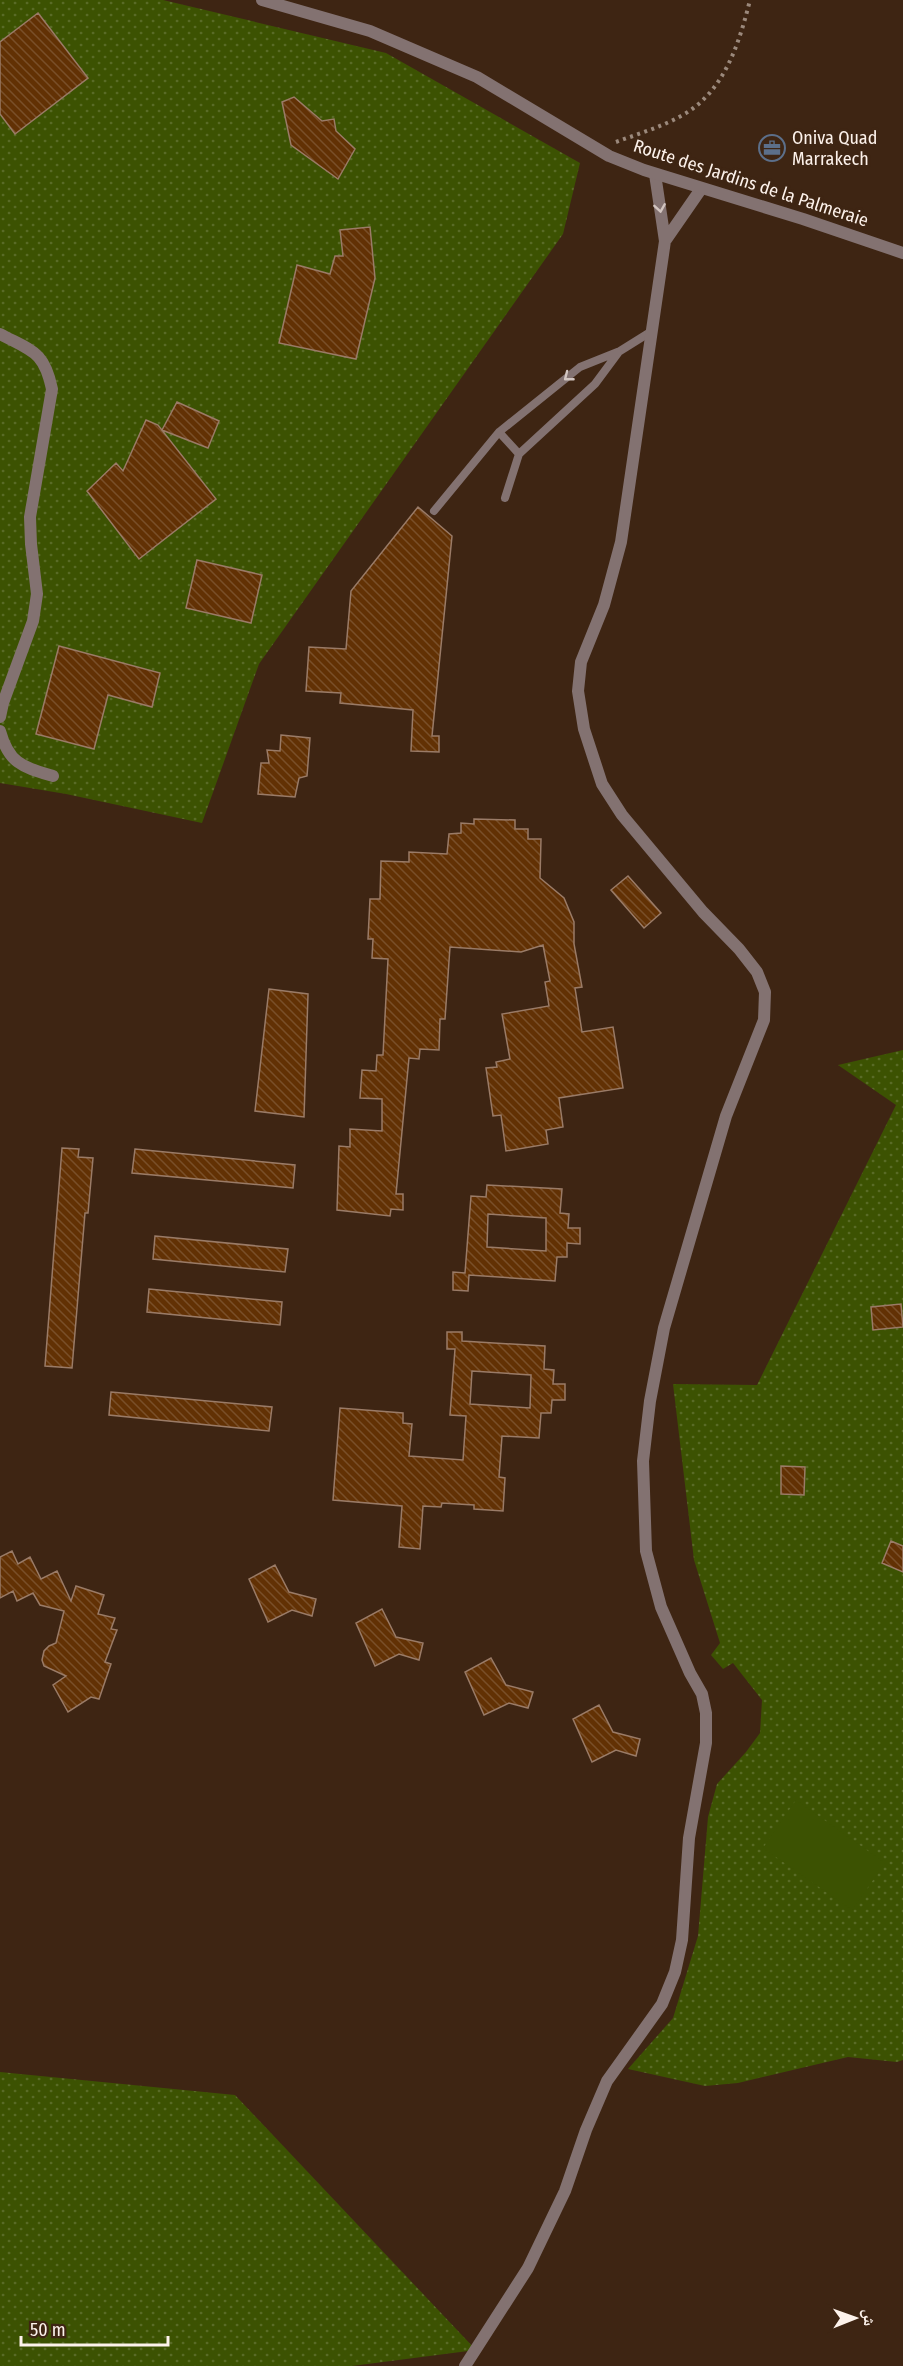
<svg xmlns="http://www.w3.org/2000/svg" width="903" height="2366" viewBox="0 0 903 2366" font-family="'Fira Sans Condensed','Noto Naskh Arabic',sans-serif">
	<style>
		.grass { fill: url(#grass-dots) }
		.pitch { fill: #3c5202 }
		.building { fill: url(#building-back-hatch); stroke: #9a7b67; stroke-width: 1.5; fill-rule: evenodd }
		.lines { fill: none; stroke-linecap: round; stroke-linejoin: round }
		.path { stroke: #9b897c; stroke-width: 4; stroke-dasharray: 3 4.5; stroke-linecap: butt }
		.service { stroke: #837271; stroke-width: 8 }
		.minor { stroke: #837271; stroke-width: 12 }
		.tertiary { stroke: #837271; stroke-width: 12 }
		.oneway { stroke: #d2c5c0 }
		.labels { text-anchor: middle; stroke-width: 6; stroke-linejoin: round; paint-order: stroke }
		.poi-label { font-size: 18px; fill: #fdf2eb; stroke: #3e2513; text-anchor: start }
		.street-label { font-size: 18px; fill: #fdf2eb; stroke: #3e2513 }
	</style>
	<defs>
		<pattern id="grass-dots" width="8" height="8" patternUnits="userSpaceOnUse" patternTransform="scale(1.5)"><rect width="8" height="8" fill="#3c5202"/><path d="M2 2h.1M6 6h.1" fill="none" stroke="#596b27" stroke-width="1.8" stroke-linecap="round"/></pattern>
		<pattern id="building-back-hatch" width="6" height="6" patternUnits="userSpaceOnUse" patternTransform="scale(1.5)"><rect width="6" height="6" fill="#623104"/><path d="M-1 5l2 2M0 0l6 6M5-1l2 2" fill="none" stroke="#794f29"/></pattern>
	</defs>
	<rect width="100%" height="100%" fill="#3e2513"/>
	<path class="grass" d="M0,0H163L386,53L580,163L563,234L259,664L202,823L66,794L0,783Z
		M903,1050V2060L897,2062L848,2057L738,2083L705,2086L628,2069L673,2018L698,1936L708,1817L717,1784L746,1752L760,1733L762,1700L733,1663L723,1669L711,1655L720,1643L694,1560L673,1384L757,1385L896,1105L838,1065Z
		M0,2072L235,2095L476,2350L352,2366H0Z"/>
	<path class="pitch" d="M796,1800L885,1863L852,1910L763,1848Z"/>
	<path class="building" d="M38,13L88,78L15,134L0,114V42Z
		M294,97L322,121L334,119L336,131L355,149L338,179L291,145L282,102Z
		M370,227L375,278L356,359L279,343L297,265L330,274L335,256H343L340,230Z
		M177,402L219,421L208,448L162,430Z
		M146,420L158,425L216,499L139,559L87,491L116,463L123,471Z
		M418,507L452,536L432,736H439V752L411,751L413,710L340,703L341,693L306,691L309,647L346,649L351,591Z
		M197,560L262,575L251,623L186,608Z
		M59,646L160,673L152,707L108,695L94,749L36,734Z
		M281,735L310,738L307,776L299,778L295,797L258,794L261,763H269L267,750L280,751Z
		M474,819L515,820V829H528V839H541L540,878L564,898L574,922V944L582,987L575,988L582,1032L613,1027L623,1088L559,1098L563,1127L546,1130L548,1144L506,1151L501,1115L493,1116L486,1068L497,1067L496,1062L510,1059L502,1014L549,1006L545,982L550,981L543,945L521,952L450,947L445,1019H440L439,1050L420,1049L419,1059L409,1058L396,1194H403V1210L391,1209L390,1216L337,1210L339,1146L350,1147V1129L382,1131V1099L360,1098L362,1070L376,1071L377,1055H383L388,959L372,958L373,939H368L370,899H380L381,861L409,862V852L447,854L449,834L461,833V823L474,824Z
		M628,876L661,913L644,928L611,890Z
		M269,989L308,994L304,1117L255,1111Z
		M62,1148L79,1149L78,1157L93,1158L88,1213H85L72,1368L45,1366Z
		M135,1149L295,1165L293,1188L132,1173Z
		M487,1185L562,1189L560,1213L569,1214L568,1228H580V1244L567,1243V1257H557L555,1281L469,1275L468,1291L453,1290V1272L465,1273L471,1196L486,1197ZM488,1214L546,1218V1251L487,1247Z
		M155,1236L288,1249L285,1272L153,1259Z
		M149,1289L282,1302L280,1325L147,1312Z
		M901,1304L903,1327L873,1330L871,1307Z
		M447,1332H462V1341L545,1346L544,1369L554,1370L553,1384H565V1400H552L551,1413H541L539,1438L502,1436L499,1477L505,1478L503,1511L474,1509V1505L442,1503L441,1507L423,1506L420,1549L399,1547L402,1506L333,1500L340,1408L403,1413V1423L412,1424L409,1456L463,1460L466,1416L450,1415L455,1349H447ZM472,1371L531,1375L530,1408L470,1404Z
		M111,1392L272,1407L269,1431L109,1415Z
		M781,1466L805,1467L804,1495L781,1494Z
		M891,1541L903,1546V1572L882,1563Z
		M12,1551L18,1564L30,1557L41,1579L57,1571L71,1601L76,1586L104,1595L98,1614L115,1618L111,1629L117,1630L105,1662L111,1664L99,1699L91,1697L68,1712L53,1685L66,1676L44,1666L42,1660L44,1651L49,1646L56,1643L64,1611L40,1605L33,1593L17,1601L13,1591L0,1598V1557Z
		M275,1565L289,1592L316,1599L312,1616L292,1610L268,1622L249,1579Z
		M382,1609L396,1637L423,1643L419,1660L399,1654L375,1666L356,1623Z
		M491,1658L506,1685L533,1692L528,1708L509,1703L484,1715L465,1672Z
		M599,1705L613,1732L640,1739L636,1756L616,1750L592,1762L573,1719Z"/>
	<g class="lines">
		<path class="path" d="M616,142C638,134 661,127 681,116C724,93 739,44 750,0"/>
		<path class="service" d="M499,432L519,454
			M505,498L519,454L595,384L618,353
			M434,511L499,432L580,367L620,351L652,331"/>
		<path class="minor" d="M665,241L701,189
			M0,334C32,351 44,351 52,389L30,517L31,544L37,594L33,621L3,703L0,717
			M0,731C9,764 23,767 53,776
			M465,2366L528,2268L565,2191L586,2130L607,2081L662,2004L675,1972L682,1940L689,1838L706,1743V1713L702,1694L690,1673L661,1607L646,1551L643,1461L650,1401L664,1328L726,1116L764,1020L765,992L757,972L739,949L703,912L622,815L602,784L584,729L578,691L581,662L604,605L621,542L665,241L655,174"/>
		<path class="tertiary" d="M262,0L370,31L477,77L609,156L644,170L803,219L903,253"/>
	</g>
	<defs><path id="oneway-chevron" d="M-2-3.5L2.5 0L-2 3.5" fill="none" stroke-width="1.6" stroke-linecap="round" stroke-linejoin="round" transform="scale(1.5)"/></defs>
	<g class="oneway">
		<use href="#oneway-chevron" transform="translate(660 208) rotate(81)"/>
		<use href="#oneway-chevron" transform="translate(568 377) rotate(142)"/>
	</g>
	<defs>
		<symbol id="office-ring" viewBox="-11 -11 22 22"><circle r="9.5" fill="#3e2513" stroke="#5c6f8a" stroke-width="1.5"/><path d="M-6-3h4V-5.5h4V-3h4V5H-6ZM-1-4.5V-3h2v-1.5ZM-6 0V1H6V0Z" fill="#5c6f8a"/></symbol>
	</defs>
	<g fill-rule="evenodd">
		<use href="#office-ring" x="757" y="133" width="30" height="30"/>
	</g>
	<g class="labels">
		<g class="poi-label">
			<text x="792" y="144">Oniva Quad<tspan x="792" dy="21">Marrakech</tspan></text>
		</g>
		<g class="street-label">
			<text transform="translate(751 183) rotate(18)" y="6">Route des Jardins de la Palmeraie</text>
		</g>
	</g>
	<g transform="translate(855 2318) rotate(89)" stroke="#3e2513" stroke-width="4.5" paint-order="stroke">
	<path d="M0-4.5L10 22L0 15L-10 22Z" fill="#fdf2eb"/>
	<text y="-9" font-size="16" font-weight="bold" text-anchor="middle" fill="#fdf2eb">ش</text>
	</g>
	<path d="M21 2336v9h147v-9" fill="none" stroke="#fdf2eb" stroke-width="3"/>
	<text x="30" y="2336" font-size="18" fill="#fdf2eb" stroke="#3e2513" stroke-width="4.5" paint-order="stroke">50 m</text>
</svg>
